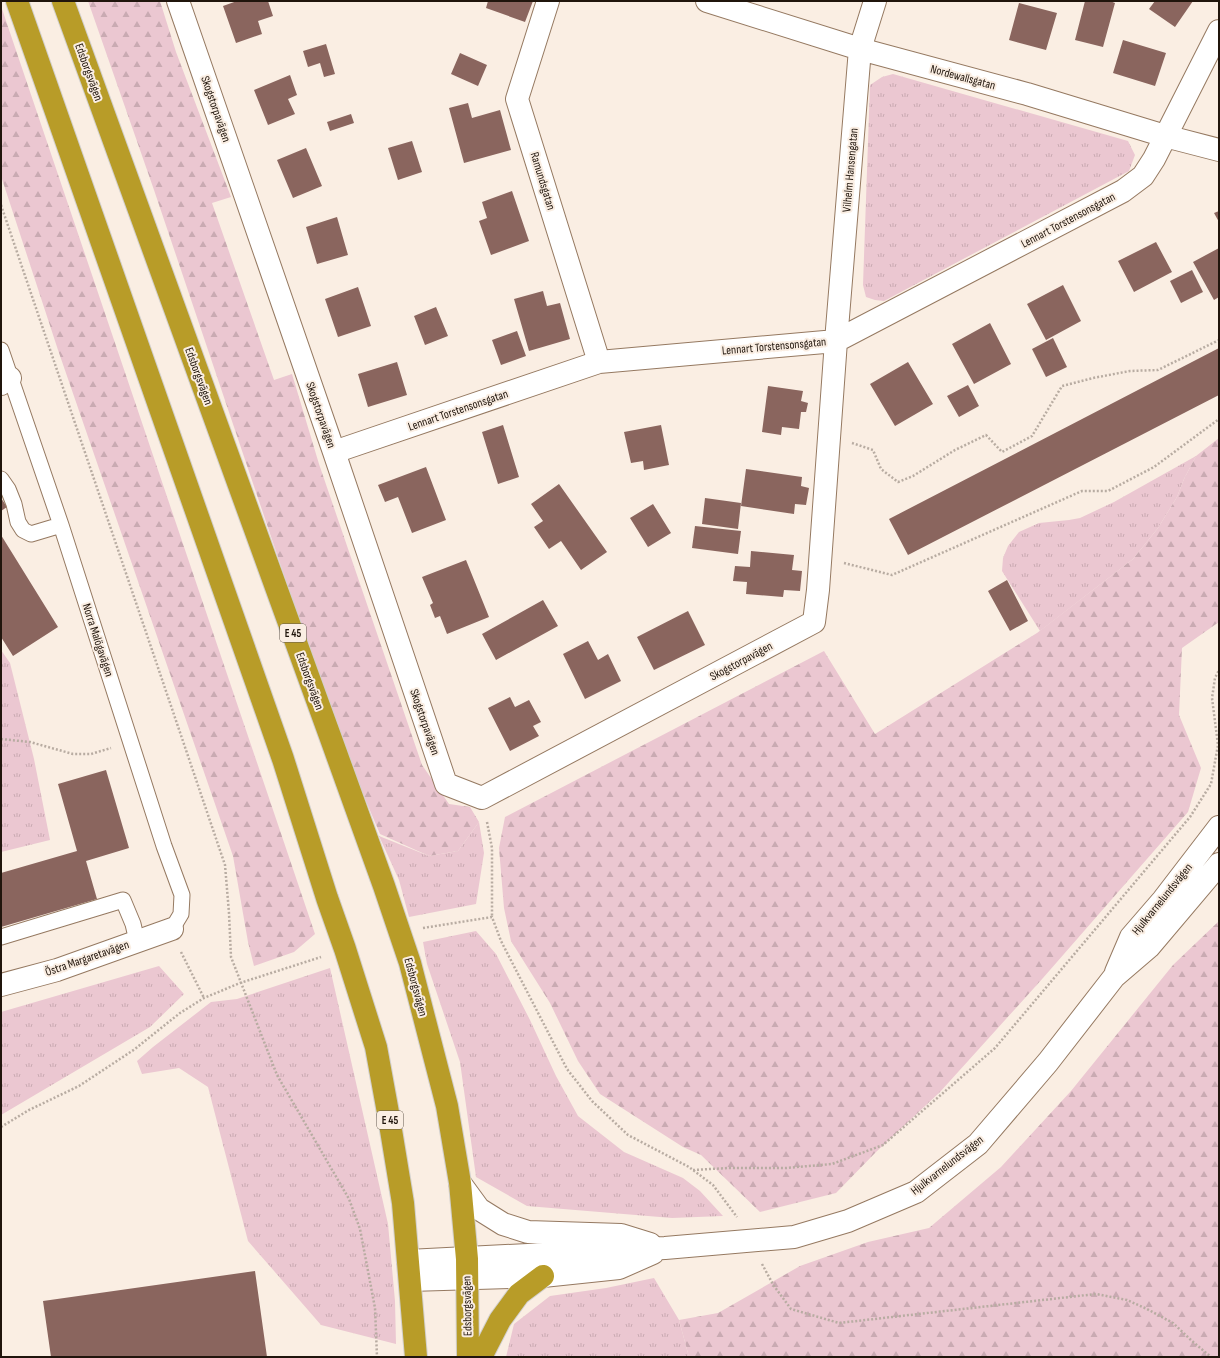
<svg xmlns="http://www.w3.org/2000/svg" width="1220" height="1358" viewBox="0 0 1220 1358" font-family="'Sofia Sans Condensed',sans-serif">
	<style>
		.grass { fill: url(#grass-tufts) }
		.forest { fill: url(#forest-firs) }
		.building { fill: #8a655e }
		.lines { fill: none; stroke-linecap: round; stroke-linejoin: round }
		.lane-casing { stroke: #957961; stroke-width: 17 }
		.street-casing { stroke: #957961; stroke-width: 24 }
		.secondary-casing { stroke: #957961; stroke-width: 24 }
		.highway-casing { stroke: #d2d0ce; stroke-width: 24 }
		.path { stroke: #b8aca2; stroke-width: 2.5; stroke-dasharray: 2 2; stroke-linecap: butt }
		.lane { stroke: #fff; stroke-width: 15 }
		.street { stroke: #fff; stroke-width: 22 }
		.secondary { stroke: #fff; stroke-width: 22 }
		.highway { stroke: #b89c28; stroke-width: 22 }
		.labels { text-anchor: middle; stroke-width: 4; stroke-linejoin: round; paint-order: stroke }
		.shield { fill: #faeee3; stroke: #61564c; stroke-width: 1 }
		.shield-label { font-size: 11px; font-weight: bold; fill: #20150c }
		.street-label { font-size: 12px; fill: #20150c; stroke: #faeee3 }
	</style>
	<defs>
		<pattern id="grass-tufts" width="24" height="20" patternUnits="userSpaceOnUse"><rect width="24" height="20" fill="#ebc7d1"/><path d="M3 7l-1-3M5 7V3M7 7l1-3M15 17l-1-3M17 17v-4M19 17l1-3" fill="none" stroke="#c9aab2"/></pattern>
		<pattern id="forest-firs" width="22" height="20" patternUnits="userSpaceOnUse"><rect width="22" height="20" fill="#ebc7d1"/><path d="M5 1l3.5 6h-7zM16 11l3.5 6h-7z" fill="#c9aab2"/></pattern>
	</defs>
	<rect width="100%" height="100%" fill="#faeee3"/>
	<path class="grass" d="M893,74L1128,141L1135,155L1129,171L884,301L875,300L866,297L863,285L870,85L882,77Z
		M1196,456L1184,479L1177,497L1158,528L1133,559L1040,631L1002,571L1003,558L1008,546L1019,532L1039,523L1069,520L1080,518L1114,502Z
		M1,650L10,663L34,759L50,840L1,852Z
		M479,822L484,853L476,904L409,917L399,880L379,836L429,856L458,851Z
		M476,931L496,954L530,1020L556,1076L578,1116L624,1152L683,1178L700,1191L723,1216L672,1218L527,1206L476,1177L460,1062L427,964L423,942Z
		M159,966L184,994L150,1027L1,1115V1012Z
		M330,968L388,1224L395,1301L396,1344L321,1325L248,1241L208,1087L179,1068L142,1074L137,1061L153,1047L211,1002L237,999Z
		M654,1278L679,1320L689,1357H506L514,1324L550,1296L606,1288Z"/>
	<path class="forest" d="M88,1H160L176,52L231,197L212,203L274,380L292,374L319,464L422,765L449,804L470,807L479,822L458,851L429,856L380,834L339,738L154,190Z
		M1,6L315,934L294,952L254,966L248,942L233,856L58,350L1,176Z
		M1219,438V622L1182,648L1179,715L1201,768L1188,812L1043,978L940,1092L876,1152L836,1193L760,1212L701,1155L683,1147L600,1094L578,1061L550,1003L511,941L504,908L499,848L505,817L824,651L875,734L1037,633L1133,559L1158,528L1177,497L1184,479L1196,456Z
		M1219,921V1357H689L679,1320L718,1313L800,1266L868,1242L929,1228L1001,1167L1071,1091L1173,965Z"/>
	<path class="building" d="M237,1H268L273,16L258,21L262,34L236,43L223,6Z
		M488,1H533L525,22L486,8Z
		M1085,1H1110L1115,3L1103,47L1075,40Z
		M1155,1H1193L1175,27L1149,9Z
		M1019,3L1057,13L1046,50L1009,40Z
		M1123,40L1166,53L1155,86L1113,73Z
		M326,44L335,74L324,77L320,63L308,67L303,51Z
		M460,53L487,65L478,86L451,74Z
		M290,75L297,95L288,99L295,114L268,125L254,90Z
		M468,103L472,118L500,110L511,150L464,163L449,108Z
		M351,114L354,123L330,131L327,122Z
		M412,141L422,172L398,180L388,148Z
		M306,148L322,186L293,198L277,160Z
		M512,191L529,241L491,255L479,221L487,218L482,202Z
		M1219,211V222L1214,213Z
		M337,217L348,255L317,264L306,227Z
		M1156,242L1172,272L1134,292L1118,261Z
		M1219,248V297L1214,300L1193,262Z
		M1192,270L1203,292L1181,303L1170,281Z
		M1063,285L1081,321L1046,340L1027,304Z
		M358,287L371,326L338,337L325,299Z
		M543,291L547,306L560,303L570,339L529,351L514,299Z
		M436,307L448,336L425,345L414,316Z
		M990,323L1011,364L974,384L952,344Z
		M517,331L526,356L501,365L492,340Z
		M1053,338L1067,367L1046,377L1032,349Z
		M1219,348V395L908,555L889,519Z
		M397,362L407,395L368,407L358,374Z
		M908,362L933,404L895,426L870,384Z
		M968,385L979,406L959,417L947,396Z
		M768,386L803,391L801,401L808,403L806,412H801L799,429L782,427L781,435L762,432Z
		M503,425L519,477L498,484L482,432Z
		M661,425L669,465L644,470L643,461L631,463L624,432Z
		M426,467L446,520L412,533L398,497L385,502L378,485Z
		M746,469L802,477L801,486L809,488L806,505L795,504L794,514L741,506Z
		M559,484L607,552L581,570L561,541L549,549L534,527L543,521L531,504Z
		M1,498L7,507L1,511Z
		M705,498L741,503L738,529L702,524Z
		M653,504L671,533L648,547L630,518Z
		M695,526L741,531L738,554L692,548Z
		M1,535L58,627L13,656L1,637Z
		M751,551L794,555L792,570L802,571L800,591L784,590L783,597L746,594L747,582L733,581L735,566L750,567Z
		M466,560L489,617L447,634L440,616L435,618L430,605L433,603L422,577Z
		M1007,580L1028,621L1010,631L988,591Z
		M543,600L558,626L496,660L482,634Z
		M688,611L705,645L654,670L637,637Z
		M588,641L598,660L608,654L621,681L585,699L563,654Z
		M510,697L515,707L529,700L541,722L533,726L539,736L510,751L488,708Z
		M106,770L129,848L86,861L97,899L1,927V873L77,851L58,784Z
		M255,1271L267,1357H51L43,1301Z"/>
	<g class="lines">
		<defs>
			<path id="lane" d="M1,350L61,525L164,846L182,895L181,914L172,929
				M1,479L8,489L14,504L18,522L23,530L31,534L61,525
				M1,937L123,900L133,924L137,941"/>
			<path id="street" d="M178,1L334,452L446,784L482,798L814,622L818,590L836,341L860,49L875,1
				M548,1L517,99L599,362
				M707,1L860,49L1027,94L1165,136L1219,150
				M1,384L10,378
				M334,452L599,362L836,341L1123,191L1143,176L1154,159L1219,31
				M1,985L57,970L172,929"/>
			<path id="secondary" d="M1116,972L1131,937L1163,900L1219,827
				M460,1183L479,1209L503,1224L528,1232L621,1235L650,1244
				M408,1261L665,1248L794,1237L848,1221L916,1192L978,1144L1048,1062L1114,977L1149,947L1219,864
				M410,1280L543,1276L619,1268L653,1253"/>
			<path id="highway" d="M17,1L283,759L327,898L345,949L376,1047L389,1118L403,1203L416,1357
				M63,1L330,736L384,886L410,963L447,1106L460,1183L467,1259L468,1357
				M481,1357L500,1320L519,1294L543,1276"/>
		</defs>
		<use href="#lane" class="lane-casing"/>
		<use href="#street" class="street-casing"/>
		<use href="#secondary" class="secondary-casing"/>
		<use href="#highway" class="highway-casing"/>
		<path class="path" d="M1,205L225,865L229,913L231,957L277,1075L349,1199L360,1229L375,1308L377,1357
			M852,443L873,450L881,469L898,482L913,476L955,450L986,435L1002,452L1032,436L1062,386L1093,378L1130,371L1158,370L1219,340
			M844,563L892,575L1082,491H1108L1154,467L1219,419
			M1,739L30,742L73,754H91L111,748
			M487,822L492,848V917
			M423,928L492,917L501,941L567,1069L592,1101L628,1135L689,1167L713,1185L737,1217
			M181,952L204,998
			M1,1127L29,1110L79,1086L135,1049L180,1013L204,998L240,983L321,957
			M693,1170L728,1168H786L832,1164L883,1145L995,1048L1190,817L1211,784L1218,745L1212,698L1215,678L1219,670
			M762,1264L774,1286L791,1309L839,1323L1096,1294L1127,1300L1147,1309L1173,1323L1192,1341L1211,1357"/>
		<use href="#lane" class="lane"/>
		<use href="#street" class="street"/>
		<use href="#secondary" class="secondary"/>
		<use href="#highway" class="highway"/>
	</g>
	<g class="labels">
		<g class="shield">
			<rect x="280" y="624" width="26" height="18" rx="3"/>
			<rect x="377" y="1111" width="26" height="18" rx="3"/>
		</g>
		<g class="shield-label">
			<text x="293" y="637">E 45</text>
			<text x="390" y="1124">E 45</text>
		</g>
		<g class="street-label">
			<text transform="translate(89 72) rotate(70)" y="4">Edsborgsvägen</text>
			<text transform="translate(963 77) rotate(15)" y="4">Nordewallsgatan</text>
			<text transform="translate(216 109) rotate(71)" y="4">Skogstorpavägen</text>
			<text transform="translate(850 170) rotate(-85)" y="4">Vilhelm Hansengatan</text>
			<text transform="translate(543 181) rotate(73)" y="4">Ramundsgatan</text>
			<text transform="translate(1068 220) rotate(-28)" y="4">Lennart Torstensonsgatan</text>
			<text transform="translate(774 346) rotate(-5)" y="4">Lennart Torstensonsgatan</text>
			<text transform="translate(199 376) rotate(70)" y="4">Edsborgsvägen</text>
			<text transform="translate(458 410) rotate(-19)" y="4">Lennart Torstensonsgatan</text>
			<text transform="translate(321 415) rotate(71)" y="4">Skogstorpavägen</text>
			<text transform="translate(98 640) rotate(72)" y="4">Norra Malögavägen</text>
			<text transform="translate(741 661) rotate(-28)" y="4">Skogstorpavägen</text>
			<text transform="translate(310 681) rotate(70)" y="4">Edsborgsvägen</text>
			<text transform="translate(425 722) rotate(71)" y="4">Skogstorpavägen</text>
			<text transform="translate(1162 899) rotate(-51)" y="4">Hjulkvarnelundsvägen</text>
			<text transform="translate(87 958) rotate(-19)" y="4">Östra Margaretavägen</text>
			<text transform="translate(416 987) rotate(75)" y="4">Edsborgsvägen</text>
			<text transform="translate(947 1165) rotate(-38)" y="4">Hjulkvarnelundsvägen</text>
			<text transform="translate(467 1306) rotate(-91)" y="4">Edsborgsvägen</text>
		</g>
	</g>
	<rect width="1220" height="1358" fill="none" stroke="#20150c" stroke-width="4"/>
</svg>
